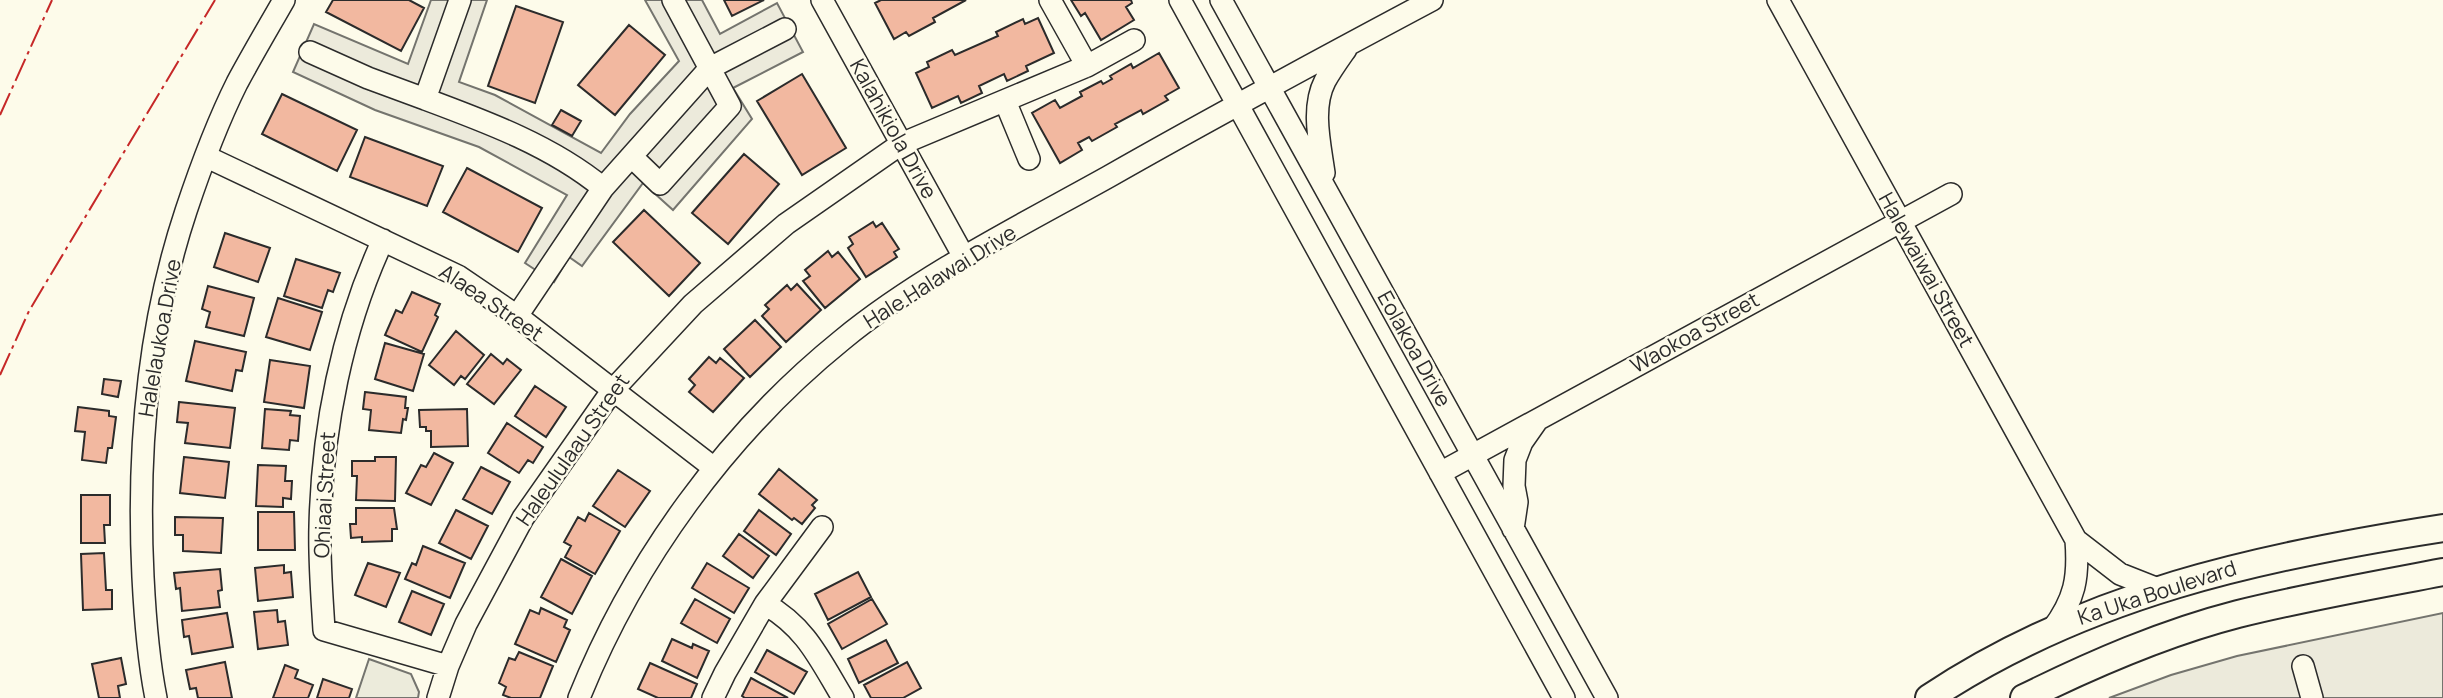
<svg xmlns="http://www.w3.org/2000/svg" width="2443" height="698" viewBox="0 0 2443 698" font-family="Manrope,sans-serif">
	<style>
		.green { fill: #ecebdb; stroke: #74746e; stroke-width: 2 }
		.parking { fill: #eceadb; stroke: #74746e; stroke-width: 2 }
		.building { fill: #f2b8a0; stroke: #2b2b2b; stroke-width: 2 }
		.lines { fill: none; stroke-linecap: round; stroke-linejoin: round }
		.minor-casing { stroke: #2b2b2b; stroke-width: 24 }
		.major-casing { stroke: #2b2b2b; stroke-width: 30 }
		.minor { stroke: #fdfbea; stroke-width: 21 }
		.major { stroke: #fdfbea; stroke-width: 26 }
		.power { stroke: #c62828; stroke-width: 2; stroke-dasharray: 24 5 3.5 5; stroke-linecap: butt }
		.labels { text-anchor: middle; stroke-width: 5; stroke-linejoin: round; paint-order: stroke }
		.street-label { font-size: 21px; fill: #2b2b2b; stroke: #fdfbea }
	</style>
	<rect width="100%" height="100%" fill="#fdfbea"/>
	<path class="green" d="M369,659L411,674L419,692L418,698H356Z"/>
	<path class="parking" d="M431,0H487L459,82L495,95L601,153L630,114L679,61L645,0H702L720,34L777,3L803,52L733,88L752,119L673,210L643,183L582,266L569,257L554,282L525,263L567,195L479,147L375,110L293,72L314,24L408,64Z
		M2443,613V698H2109L2171,675L2237,656Z"/>
	<path class="building" d="M333,0H409L424,8L401,51L326,12Z
		M724,0H764L732,16Z
		M881,0H966L933,18L935,22L909,36L906,32L894,39L875,3Z
		M1071,0H1131L1132,3L1126,7L1134,20L1101,40L1085,13L1081,16Z
		M516,6L563,22L535,103L488,86Z
		M1038,18L1054,53L1026,66L1028,71L1007,81L1004,74L979,86L982,93L961,103L958,96L932,108L916,73L929,67L927,62L952,50L955,55L998,36L996,32L1023,19L1025,24Z
		M629,25L665,55L615,115L578,85Z
		M1159,53L1179,88L1165,96L1168,100L1143,114L1141,110L1115,124L1117,127L1092,141L1089,137L1078,143L1082,150L1060,163L1032,113L1055,100L1060,108L1082,96L1080,92L1101,81L1103,84L1112,79L1110,76L1131,64L1133,68Z
		M802,74L846,148L802,175L757,101Z
		M282,94L357,130L337,171L262,134Z
		M561,110L581,121L572,136L552,125Z
		M365,137L443,166L427,206L350,177Z
		M744,154L779,184L728,244L692,213Z
		M467,168L542,208L518,252L443,212Z
		M644,210L700,263L669,296L613,242Z
		M873,222L876,227L882,223L899,249L894,252L897,257L866,277L848,248L853,244L849,237Z
		M225,233L270,248L258,282L214,267Z
		M828,251L832,257L838,252L860,279L825,308L803,281L810,276L805,270Z
		M296,259L340,273L333,292L328,290L322,308L284,296Z
		M797,284L821,310L786,342L762,316L769,309L765,305L787,285L791,290Z
		M208,286L254,298L244,336L206,327L210,312L202,309Z
		M412,292L440,304L435,315L438,317L422,352L385,335L396,310L402,313Z
		M278,298L322,312L310,350L266,337Z
		M755,320L781,347L750,377L724,349Z
		M456,331L484,355L465,379L461,376L454,385L429,365Z
		M195,341L246,352L242,371L236,370L232,391L186,381Z
		M385,343L424,354L413,391L375,379Z
		M491,354L503,364L507,359L521,370L494,404L467,384Z
		M709,357L716,363L720,358L744,378L713,412L689,392L695,385L689,379Z
		M270,360L310,366L304,408L264,402Z
		M104,379L121,381L118,397L102,394Z
		M535,386L566,407L546,437L515,416Z
		M365,392L406,397L405,408H408L406,420L403,419L401,433L369,430L371,410L363,409Z
		M179,402L235,408L230,448L185,443L188,423L177,422Z
		M78,407L109,411V416L116,417L112,448H108L106,463L82,460L85,432L75,431Z
		M265,409L291,411L290,415L300,416L298,441L290,440L289,450L262,448Z
		M467,409L468,446L431,447V431H426V427H420L419,410Z
		M507,423L543,447L533,463L528,460L519,473L488,453Z
		M434,453L453,463L431,505L406,493L421,465L426,467Z
		M184,457L229,462L225,498L180,493Z
		M375,457H396L395,501L356,500L357,476H352V461H375Z
		M258,465L286,466L285,481H292L291,499L283,498V507L256,506Z
		M481,467L510,482L492,514L463,499Z
		M779,469L817,500L812,505L815,508L802,524L794,518L792,520L759,494Z
		M618,470L650,491L625,527L593,506Z
		M81,495H110V525H104L105,543H81Z
		M356,508H394L397,529H392V541L362,542V537L351,538L350,524H356Z
		M456,510L488,526L471,559L439,543Z
		M759,510L791,534L776,555L744,531Z
		M258,512H294L295,550H258Z
		M589,513L620,531L595,574L565,557L571,546L564,542L578,517L585,521Z
		M175,517L223,518L221,553L183,551V535H175Z
		M739,534L769,556L753,578L723,556Z
		M423,546L465,563L450,598L405,579L412,563L416,565Z
		M104,553L106,590H112V609L83,610L81,554Z
		M561,559L592,576L572,614L541,597Z
		M368,563L400,573L386,607L355,595Z
		M707,563L749,588L734,613L692,588Z
		M284,565V573L291,572L293,597L258,601L255,568Z
		M220,569L222,590L218,591L220,607L182,611L180,588L176,589L174,573Z
		M858,572L871,597L828,620L815,594Z
		M412,591L444,604L431,635L399,622Z
		M695,599L730,619L717,643L681,623Z
		M872,599L887,624L842,649L828,624Z
		M541,608L567,620L564,627L570,630L556,662L515,644L530,610L539,614Z
		M277,610L278,622L285,621L288,645L258,649L254,612Z
		M227,613L233,647L192,654L189,636L184,637L182,620Z
		M672,639L692,648L693,644L709,651L697,678L662,661Z
		M886,640L898,663L859,683L848,659Z
		M767,650L807,672L794,694L755,672Z
		M519,652L553,666L540,698H511L503,695L506,687L499,683L509,658L515,660Z
		M121,658L126,684L118,686L120,698H99L92,664Z
		M225,662L232,698H198L196,688L190,689L186,670Z
		M907,662L921,688L903,698H871L864,685Z
		M650,663L697,684L691,698H658L638,689Z
		M285,665L298,670L295,678L313,685L308,698H273Z
		M751,678L788,698H745L742,696Z
		M323,679L352,689L349,698H317Z"/>
	<g class="lines">
		<defs>
			<path id="minor" d="M822,0L964,257
				M1050,0L1087,66
				M1180,0L1564,698
				M1221,0L1607,698
				M1778,0L2076,540L2120,574L2158,589
				M310,52L368,78L425,99L460,0
				M425,99C487,122 552,146 603,188L710,68L785,29
				M1005,101L1029,159
				M207,157L458,276L517,316L714,468
				M632,157L660,184L730,106L673,0
				M1324,173C1320,144 1311,108 1325,81C1331,70 1339,59 1346,49
				M383,240C342,328 322,430 320,527C319,561 322,596 324,630L448,666
				M517,316L603,188
				M1440,473L1951,194
				M822,527L765,604C806,627 820,660 843,698
				M1513,529L1517,502L1514,486L1515,460L1522,442L1536,422
				M2052,630C2075,599 2079,578 2076,540
				M2303,666L2312,698
				M156,698C148,658 145,617 143,577C137,455 147,328 186,211C200,169 217,123 237,83C252,55 268,28 284,0
				M438,698L448,666L466,624L523,518L612,391L693,304L786,224L901,144L1087,66L1134,40
				M579,698C634,561 727,433 842,340C920,276 1020,226 1108,177C1215,116 1323,58 1432,0
				M713,698L725,673L765,604"/>
			<path id="major" d="M1929,698C2085,594 2262,556 2443,528
				M2024,698C2093,664 2164,633 2238,614C2306,597 2375,585 2443,572"/>
		</defs>
		<use href="#minor" class="minor-casing"/>
		<use href="#major" class="major-casing"/>
		<use href="#minor" class="minor"/>
		<use href="#major" class="major"/>
		<path class="power" d="M0,115L52,0
			M0,375L29,311L215,0"/>
	</g>
	<g class="labels">
		<g class="street-label">
			<text transform="translate(893 129) rotate(61)" y="7">Kalahikiola Drive</text>
			<text transform="translate(1926 270) rotate(61)" y="7">Halewaiwai Street</text>
			<text transform="translate(940 277) rotate(-32)" y="7">Hale Halawai Drive</text>
			<text transform="translate(491 303) rotate(34)" y="7">Alaea Street</text>
			<text transform="translate(1695 333) rotate(-29)" y="7">Waokoa Street</text>
			<text transform="translate(160 338) rotate(-80)" y="7">Halelaukoa Drive</text>
			<text transform="translate(1414 349) rotate(61)" y="7">Eolakoa Drive</text>
			<text transform="translate(573 450) rotate(-55)" y="7">Haleululaau Street</text>
			<text transform="translate(325 495) rotate(-87)" y="7">Ohiaai Street</text>
			<text transform="translate(2157 593) rotate(-18)" y="7">Ka Uka Boulevard</text>
		</g>
	</g>
</svg>
